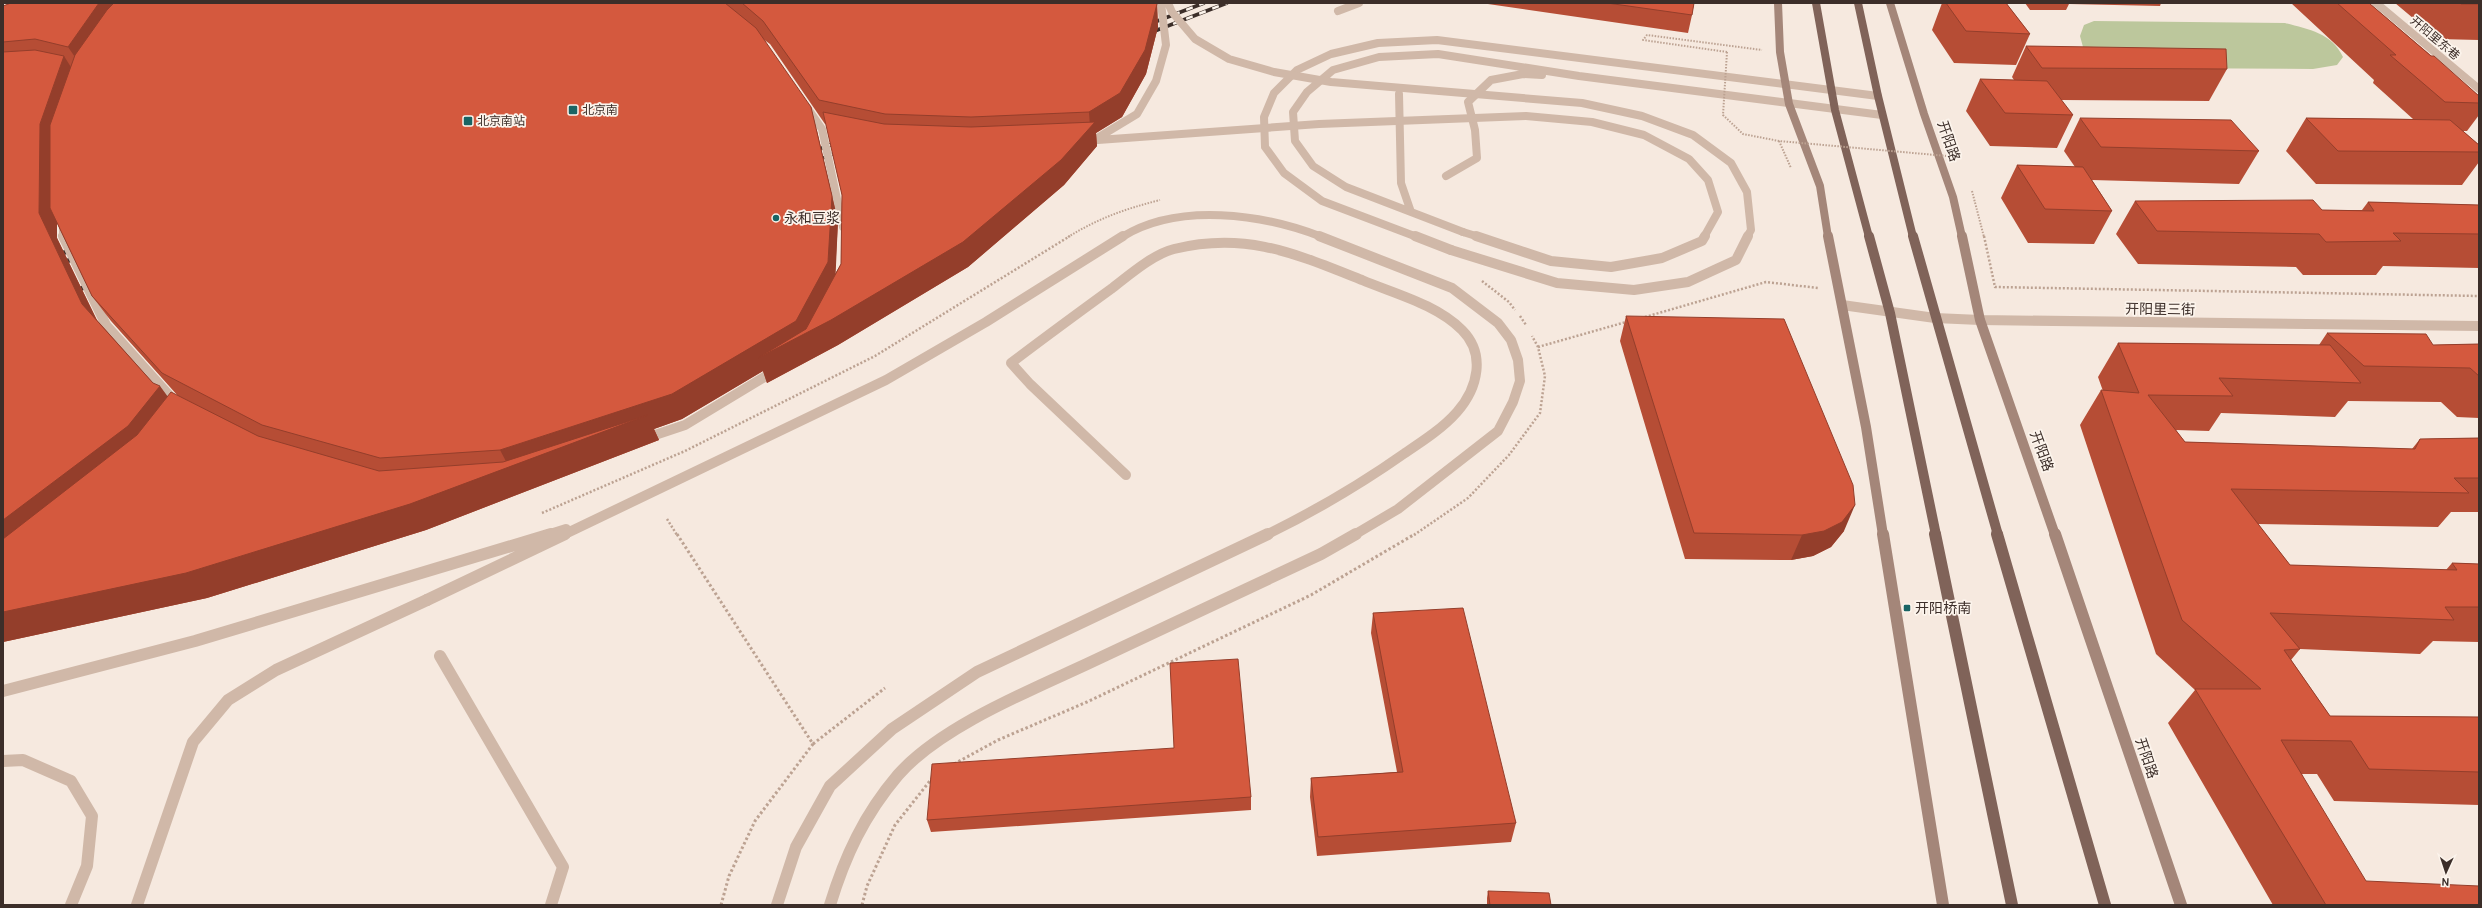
<svg xmlns="http://www.w3.org/2000/svg" width="2482" height="908" viewBox="0 0 2482 908" font-family="Cabin,'Noto Sans SC',sans-serif">
	<style>
		.green { fill: #bcc79c }
		.lines { fill: none; stroke-linecap: round; stroke-linejoin: round }
		.path-far2 { stroke: #bca292; stroke-width: 2; stroke-dasharray: 1.5 1.5; stroke-linecap: butt }
		.path-far1 { stroke: #bca292; stroke-width: 2.5; stroke-dasharray: 2 2; stroke-linecap: butt }
		.path { stroke: #bca292; stroke-width: 3; stroke-dasharray: 2.5 2.5; stroke-linecap: butt }
		.lane-far2 { stroke: #d0b8a8; stroke-width: 8 }
		.lane-far1 { stroke: #d0b8a8; stroke-width: 10 }
		.lane { stroke: #d0b8a8; stroke-width: 12 }
		.street-far1 { stroke: #d0b8a8; stroke-width: 8 }
		.street { stroke: #d0b8a8; stroke-width: 10 }
		.secondary-far2 { stroke: #a48679; stroke-width: 8 }
		.secondary-far1 { stroke: #a48679; stroke-width: 10 }
		.secondary { stroke: #a48679; stroke-width: 12 }
		.primary-far2 { stroke: #806359; stroke-width: 8 }
		.primary-far1 { stroke: #806359; stroke-width: 10 }
		.primary { stroke: #806359; stroke-width: 12 }
		.rail-far1-casing { stroke: #3c2e29; stroke-width: 3.5 }
		.rail-casing { stroke: #3c2e29; stroke-width: 4.5 }
		.rail-far1 { stroke: #fcf4ec; stroke-width: 2.5; stroke-dasharray: 7; stroke-linecap: butt }
		.rail { stroke: #fcf4ec; stroke-width: 3; stroke-dasharray: 8; stroke-linecap: butt }
		.path-bridge { stroke: #bca292; stroke-width: 2; stroke-dasharray: 1.5 1.5; stroke-linecap: butt }
		.lane-bridge-far2 { stroke: #d0b8a8; stroke-width: 8 }
		.lane-bridge-far1 { stroke: #d0b8a8; stroke-width: 10 }
		.lane-bridge { stroke: #d0b8a8; stroke-width: 12 }
		.wall { fill: #b64d35; fill-rule: evenodd }
		.shaded-wall { fill: #943e2b }
		.building { fill: #d4593e; stroke: #943e2b }
		.poi-dot { fill: #196464; stroke: #fcf4ec; stroke-width: 1.5 }
		.labels { text-anchor: middle; stroke-width: 3.5; stroke-linejoin: round; paint-order: stroke }
		.far-street-label { font-size: 12px; fill: #3c2e29; stroke: #fcf4ec }
		.far-poi-label { font-size: 12px; fill: #3c2e29; stroke: #fcf4ec; text-anchor: start }
		.street-label { font-size: 14px; fill: #3c2e29; stroke: #fcf4ec }
		.poi-label { font-size: 14px; fill: #3c2e29; stroke: #fcf4ec; text-anchor: start }
	</style>
	<rect width="100%" height="100%" fill="#f6e9df"/>
	<path class="green" d="M2094,21L2285,23C2308,29 2332,33 2343,57L2337,65L2313,69L2139,68L2083,47L2080,36L2084,25Z"/>
	<g class="lines">
		<path class="path-far2" d="M1727,52L1643,40L1647,35L1762,50
			M1779,141L1791,168
			M1972,191L1984,237
			M1068,237C1099,218 1125,209 1160,200"/>
		<path class="path-far1" d="M1984,236L1995,287L2479,296
			M1482,281L1509,302L1515,310
			M1520,316L1526,325
			M1645,317L1766,282L1818,288
			M1538,347L1626,322
			M542,513L685,451L875,356L1070,236
			M667,519L677,535
			M1414,535L1468,498L1509,455L1540,413L1545,376L1538,347L1532,336"/>
		<path class="path" d="M677,534L813,744L755,821L729,876L721,905
			M813,744L885,688
			M954,764L998,740L1087,702L1311,595L1415,534
			M862,905L867,886L895,825L933,777"/>
		<path class="lane-far2" d="M1338,11L1359,3
			M1399,94L1401,183L1411,212
			M1446,176L1477,158L1475,130L1468,102L1491,80L1523,74L1542,75
			M1463,232L1346,187L1313,166L1295,141L1293,112L1307,92L1333,70L1379,57L1438,54L1579,76L1882,115
			M1122,237C1178,202 1263,214 1322,237
			M1417,237L1322,201L1284,173L1265,147L1264,117L1274,93L1297,70L1331,54L1378,43L1437,40L1878,96"/>
		<path class="lane-far1" d="M1319,236L1452,288L1498,323L1511,340L1518,360L1520,381L1513,402L1498,431L1398,509L1354,535
			M1415,236L1451,250
			M1126,475L1030,384L1011,363C1044,338 1078,313 1111,289C1128,276 1153,254 1174,249C1246,231 1296,254 1362,280C1395,294 1436,304 1462,330C1486,354 1478,388 1457,412C1443,428 1423,441 1405,453C1361,484 1315,511 1266,535
			M547,535L566,529
			M563,535L886,380L986,322L1123,236"/>
		<path class="lane" d="M427,600L565,534
			M440,656L563,867L551,905
			M3,691L195,641L551,534
			M3,761L23,760L71,781L92,816L87,866L71,905
			M777,905L796,847L830,786L892,729L977,672L1268,534
			M830,905C845,856 864,815 898,775C940,727 1029,691 1087,664C1165,627 1243,591 1321,554L1356,534"/>
		<path class="street-far1" d="M2376,3L2479,89"/>
		<path class="street" d="M1842,305L1935,318L1980,320L2479,326"/>
		<path class="secondary-far2" d="M1778,3L1780,52L1789,104L1820,186L1828,237
			M1890,3L1924,114L1953,197L1962,237"/>
		<path class="secondary-far1" d="M1828,236L1866,427L1883,535
			M1962,236L1980,320L2055,535"/>
		<path class="secondary" d="M1883,534L1943,905
			M2055,534L2181,905"/>
		<path class="primary-far2" d="M1816,3L1835,110L1869,237
			M1858,3L1878,96L1913,237"/>
		<path class="primary-far1" d="M1869,236L1890,313L1936,535
			M1913,236L1998,535"/>
		<path class="primary" d="M1935,534L2012,905
			M1997,534L2105,905"/>
		<defs>
			<path id="rail-far1" d="M1147,25L1204,3
				M1147,34L1227,3
				M811,152L841,141
				M813,162L843,150"/>
			<path id="rail" d="M54,256L81,247
				M58,264L85,255
				M71,292L97,283"/>
		</defs>
		<use href="#rail-far1" class="rail-far1-casing"/>
		<use href="#rail" class="rail-casing"/>
		<use href="#rail-far1" class="rail-far1"/>
		<use href="#rail" class="rail"/>
		<path class="path-bridge" d="M1727,52L1723,115L1743,134L1779,141L1958,157"/>
		<path class="lane-bridge-far2" d="M1168,3L1172,12L1195,39L1229,59L1274,72L1331,82L1582,103L1642,116L1693,135L1731,163L1747,192L1751,230L1747,237
			M806,106L822,129L843,227
			M1094,140L1137,114L1156,81L1166,45L1161,3
			M1084,141L1319,124L1526,116L1592,122L1644,135L1689,159L1708,180L1718,212L1704,237
			M63,221V237
			M1463,232L1479,237"/>
		<path class="lane-bridge-far1" d="M63,236L106,325L178,405
			M1476,236L1551,261L1611,267L1662,258L1702,241L1705,236
			M1451,250L1557,283L1634,290L1688,282L1736,260L1748,236
			M643,439L685,425L776,370"/>
		<path class="lane-bridge" d="M137,905L193,742L228,700L276,670L427,600"/>
	</g>
	<path class="wall" d="M11,3H1157L1158,27L1146,74L1122,117L1096,133L1097,146L1064,185L968,267L838,345L767,383L763,371L682,419L654,429L659,440L426,530L207,598L3,642V6ZM763,39L770,44L825,124H826L842,195L841,264L835,274L838,221L817,131ZM57,223L92,296L111,321L178,396L167,397L153,383L97,320L57,238Z
		M1481,3H1694L1692,15L1688,33Z
		M1942,3H2006L2030,34L2016,65L1954,63L1932,30Z
		M2015,3H2161L2160,6L2069,4L2066,10H2030L2025,3Z
		M2291,3H2369L2479,96V115L2467,131H2463L2479,145V162L2462,185L2316,184L2286,151L2306,118L2413,119L2373,83L2374,80Z
		M2395,3H2479V40L2438,39Z
		M2026,46L2227,69L2209,101L2061,100L2073,115L2057,148L1990,146L1966,111L1980,79L2014,80L2012,77Z
		M2080,118L2259,151L2239,184L2092,180L2112,211L2094,244L2028,243L2001,198L2017,165L2075,167L2064,151Z
		M2135,201L2322,210H2362L2368,202L2479,205V268L2383,266L2376,275H2303L2296,267L2138,264L2116,234Z
		M1626,316L1844,531L1831,547L1813,556L1791,560L1685,559L1620,341Z
		M2327,333L2433,345L2479,344V418L2457,417L2441,402L2348,401L2335,417L2221,413L2209,431L2176,430L2185,442L2412,449L2420,439L2479,438V512H2451L2438,527L2258,524L2290,565L2446,570L2452,563L2479,564V642L2433,641L2420,654L2300,649L2291,660L2330,716L2479,717V805L2334,801L2317,774H2302L2326,905H2273L2168,723L2195,690L2156,654L2080,425L2101,390L2103,391L2098,377L2118,343L2319,345Z
		M1373,613L1516,823L1511,842L1317,856L1310,797L1311,778L1397,772L1371,633Z
		M1174,748L1251,797V810L931,832L927,820Z
		M1488,891L1551,905H1487V898Z"/>
	<path class="shaded-wall" d="M99,3H137L84,70L68,47Z
		M1157,4L1158,27L1146,74L1122,117L1096,133L1097,146L1064,185L968,267L838,345L767,383L763,371L682,419L654,429L659,440L426,530L207,598L3,642V612L509,467L500,450L811,107L838,221L835,287L1090,127L1089,112Z
		M64,56L79,80L57,148V238L101,329L82,304L39,213L40,124Z
		M160,386L179,412L3,565V520Z
		M1855,505L1844,531L1831,547L1813,556L1791,560L1802,535Z"/>
	<path class="building" d="M11,3H99L68,47L35,39L3,42V6Z
		M114,3H725L756,28L811,107L832,196L828,262L796,321L672,394L500,450L380,458L262,425L162,373L92,296L50,208V125L75,55L107,10Z
		M742,3H1157V4L1145,50L1120,93L1089,112L971,117L885,114L819,100L763,21Z
		M1607,3H1694L1692,15Z
		M1946,3H2006L2030,34L1966,31Z
		M2337,3H2369L2431,56H2434L2479,96V103L2445,102L2390,55H2396Z
		M2460,3H2479V4H2461Z
		M2026,46L2226,49L2227,69L2042,68Z
		M35,50L64,56L40,124L39,213L82,304L153,383L160,386L128,426L3,520V52Z
		M1980,79L2047,81L2073,115L2005,113Z
		M823,112L884,124L971,127L1095,122L1061,160L963,242L831,320L758,358L806,329L841,264L842,195Z
		M2080,118L2231,120L2259,151L2101,147Z
		M2306,118L2450,120L2479,145V152L2338,151Z
		M2017,165L2083,167L2112,211L2045,209Z
		M2313,200L2322,210L2374,211L2368,202L2479,205V234L2393,233L2401,241L2326,242L2319,234L2157,231L2135,201Z
		M1626,316L1784,319L1853,485L1855,505L1842,522L1824,531L1802,535L1694,533Z
		M2327,333L2426,334L2433,345L2479,344V376L2470,368L2364,366Z
		M2118,343L2330,345L2361,383L2219,378L2233,396L2148,395L2185,442L2415,449L2420,439L2479,438V478H2454L2469,493L2231,489L2290,565L2457,570L2452,563L2479,564V607H2445L2454,620L2270,613L2300,649L2284,650L2330,716L2479,717V772L2369,769L2351,741L2281,740L2366,881L2479,886V905H2326L2195,689H2261L2182,620L2101,390L2139,393Z
		M171,392L258,436L379,471L503,462L648,415L410,504L186,573L3,612V539L137,435Z
		M1463,608L1516,823L1318,837L1311,778L1403,772L1373,613Z
		M1238,659L1251,797L927,820L932,764L1174,748L1170,663Z
		M1488,891L1549,893L1551,905H1490Z"/>
	<g class="poi-dot">
		<rect x="568" y="105" width="10" height="10" rx="2"/>
		<rect x="463" y="116" width="10" height="10" rx="2"/>
		<circle cx="776" cy="218" r="4"/>
		<rect x="1903" y="604" width="8" height="8" rx="2"/>
	</g>
	<g class="labels">
		<g class="far-street-label">
			<text transform="translate(2435 38) rotate(40)" y="4">开阳里东巷</text>
		</g>
		<g class="far-poi-label">
			<text x="582" y="114">北京南</text>
			<text x="477" y="125">北京南站</text>
		</g>
		<g class="street-label">
			<text transform="translate(1949 141) rotate(71)" y="5">开阳路</text>
			<text transform="translate(2160 309) rotate(1)" y="5">开阳里三街</text>
			<text transform="translate(2042 451) rotate(70)" y="5">开阳路</text>
			<text transform="translate(2147 758) rotate(71)" y="5">开阳路</text>
		</g>
		<g class="poi-label">
			<text x="784" y="223">永和豆浆</text>
			<text x="1915" y="613">开阳桥南</text>
		</g>
	</g>
	<rect width="2482" height="908" fill="none" stroke="#3c2e29" stroke-width="8"/>
	<g transform="translate(2446 872) rotate(183)" stroke="#fcf4ec" stroke-width="3" paint-order="stroke">
	<path d="M0-3L7 15L0 10L-7 15Z" fill="#3c2e29"/>
	<text y="-6" font-size="11" font-weight="bold" text-anchor="middle" fill="#3c2e29">N</text>
	</g>
</svg>
